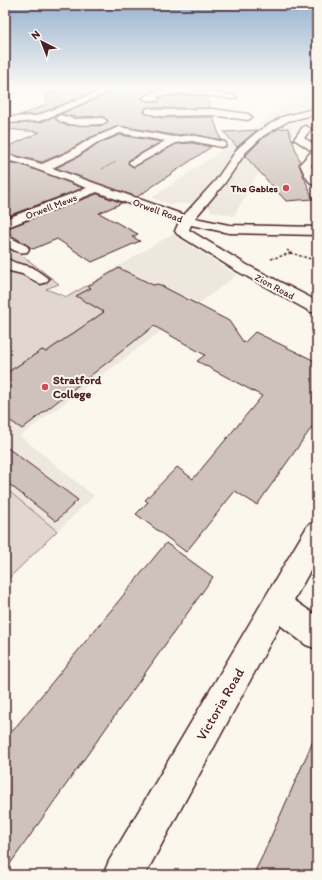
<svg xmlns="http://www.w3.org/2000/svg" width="322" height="880" viewBox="0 0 322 880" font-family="Itim,sans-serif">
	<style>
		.built { fill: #eee7de }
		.green { fill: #e2d7d0; stroke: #967b7e }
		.building { fill: #cfc2bc; stroke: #4a1f2b }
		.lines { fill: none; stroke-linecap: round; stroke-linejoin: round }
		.minor-casing { stroke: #4a1f2b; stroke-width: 3 }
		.path-far1 { stroke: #4a1f2b; stroke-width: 1; stroke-dasharray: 1.5 1; stroke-linecap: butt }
		.path { stroke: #4a1f2b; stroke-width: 1.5; stroke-dasharray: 2.5 2; stroke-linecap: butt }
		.minor { fill: #fbf7ec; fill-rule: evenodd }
		.poi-dot { fill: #d1495b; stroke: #fbf7ec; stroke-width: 1.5 }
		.labels { text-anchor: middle; stroke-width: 4; stroke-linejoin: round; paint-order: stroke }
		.far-poi-label { font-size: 10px; font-weight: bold; fill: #4a1f2b; stroke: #fbf7ec; text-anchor: end }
		.far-street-label { font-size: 10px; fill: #4a1f2b; stroke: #fbf7ec }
		.poi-label { font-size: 12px; font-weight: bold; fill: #4a1f2b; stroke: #fbf7ec; text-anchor: start }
		.near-street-label { font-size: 14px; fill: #4a1f2b; stroke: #fbf7ec }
	</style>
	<rect width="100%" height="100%" fill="#fbf7ec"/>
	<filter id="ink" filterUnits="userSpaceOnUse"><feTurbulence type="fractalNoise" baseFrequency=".025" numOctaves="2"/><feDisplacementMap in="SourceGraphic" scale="8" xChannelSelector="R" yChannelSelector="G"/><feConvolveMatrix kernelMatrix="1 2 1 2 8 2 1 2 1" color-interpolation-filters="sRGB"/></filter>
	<g filter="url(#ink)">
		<path class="built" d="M301,88H317V122L311,123L283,139L255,178L234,216L215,212L211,211L209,207L195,203L170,204L152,198L274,114Z
			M172,234L237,275L20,436L94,496L5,582V339L67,297Z"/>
		<path class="green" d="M5,245L14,249L59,284L46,289L67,297L86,286L91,288L77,296L104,312L46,352L42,350L5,374Z
			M5,488L57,531L5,582Z"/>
		<path class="building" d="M60,88H104L36,115H20L46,105L47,94H52Z
			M120,88H165L153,91L142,97V99L147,101L158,102L160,100V97L189,95L207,97L210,108H161L149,107L145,108L144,113L161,118L213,117L221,140L192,134L174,135L119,126L89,138L68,151L42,162L5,153V148L40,132L5,129V124L40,122L57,116L55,119L65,125L103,126L108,121L103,116L75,117L61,114Z
			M288,128L300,162L299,165L313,199L286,201L245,156L264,137L278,129Z
			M257,130L237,147L224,132Z
			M120,135L161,142L129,160L128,163L133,167L176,144L192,143L211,147L137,197L56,168L78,157L97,144Z
			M5,162L20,164L83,188L5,217Z
			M97,194L122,203L99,213L138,234L132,237L140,241L92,262L57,239L33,249L5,231V229Z
			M119,268L153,285L158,284L229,321L244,343L255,332L317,362V420L257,505L235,491L186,552L136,514L148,502L145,500L177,467L193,479L262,396L197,361L205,355L154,326L22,429L5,417V374L42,350L46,352L104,312L76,296L91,288L88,286Z
			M5,446L78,500L56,521L5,481Z
			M166,543L213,577L5,871V740Z
			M317,732V875H253L262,857Z"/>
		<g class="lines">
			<defs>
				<path id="minor" d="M48,88H59L51,93H45V89Z
					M108,88H119L40,121L5,123V117L36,116Z
					M167,89H189L233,95L237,97L233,99L189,93L159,96L157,97L159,99L158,101L147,100L143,98L154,92Z
					M149,108L161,110L212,109L248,114L252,117L248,120L212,115L161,116L146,113V109Z
					M317,108V114L288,121L263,136L246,152L224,184L195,218L229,225L317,227V235L229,233L191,225L189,230L247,265L317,301V313L311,312L237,271L177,234L175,231L179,222L97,192L5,228V219L87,188L20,163L5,160V154L42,164L69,152L90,139L119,127L174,137L192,135L225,142L226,144L225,146L221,147L192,141L176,143L134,166L129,163L130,161L165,141L120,133L96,143L77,156L52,168L184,215L216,180L238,148L257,132L282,117Z
					M60,115L75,119L103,118L107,121L103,124C88,124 66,128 56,118Z
					M306,126L311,129L304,138L317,146V160L311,165L317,177V186C307,184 304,172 300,164L312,151L294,139L303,127Z
					M5,235L27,246L29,249L27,252C18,254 12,249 5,245Z
					M5,258L16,263L32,267L49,279L46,282L41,284L22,274L6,270Z
					M317,521V558L294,600L317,616V649L306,645L280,625L145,875H103L109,861L308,525Z"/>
			</defs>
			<use href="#minor" class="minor-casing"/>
			<path class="path-far1" d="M102,169L116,162"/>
			<path class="path" d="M287,250L291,253L311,259
				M271,259L291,253"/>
			<use href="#minor" class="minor"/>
		</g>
	</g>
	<linearGradient id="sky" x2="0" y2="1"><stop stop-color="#97b1cf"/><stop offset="0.42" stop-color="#fdfbf6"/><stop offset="1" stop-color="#fdfbf6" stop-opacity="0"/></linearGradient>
	<rect width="322" height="211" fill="url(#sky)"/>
	<g class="poi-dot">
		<circle cx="286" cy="188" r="4"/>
		<circle cx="45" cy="387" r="4"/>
	</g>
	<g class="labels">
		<g class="far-poi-label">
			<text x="278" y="192">The Gables</text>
		</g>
		<g class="far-street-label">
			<text transform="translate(51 206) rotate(-21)" y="4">Orwell Mews</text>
			<text transform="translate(158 210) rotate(20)" y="4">Orwell Road</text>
			<text transform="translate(275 286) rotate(28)" y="4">Zion Road</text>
		</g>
		<g class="poi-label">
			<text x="53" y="384">Stratford<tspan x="53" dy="14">College</tspan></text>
		</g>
		<g class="near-street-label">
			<text transform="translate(220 704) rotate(-60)" y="5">Victoria Road</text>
		</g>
	</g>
	<rect width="322" height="880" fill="none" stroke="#fbf7ec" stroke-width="20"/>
	<rect x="10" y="10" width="302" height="860" fill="none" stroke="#4a1f2b" stroke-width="1.5" filter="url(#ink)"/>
	<g transform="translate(42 42) rotate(318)" stroke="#fbf7ec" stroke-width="3" paint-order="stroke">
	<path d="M0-3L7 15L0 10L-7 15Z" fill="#4a1f2b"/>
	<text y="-6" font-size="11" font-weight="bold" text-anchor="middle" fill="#4a1f2b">N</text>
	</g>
</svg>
